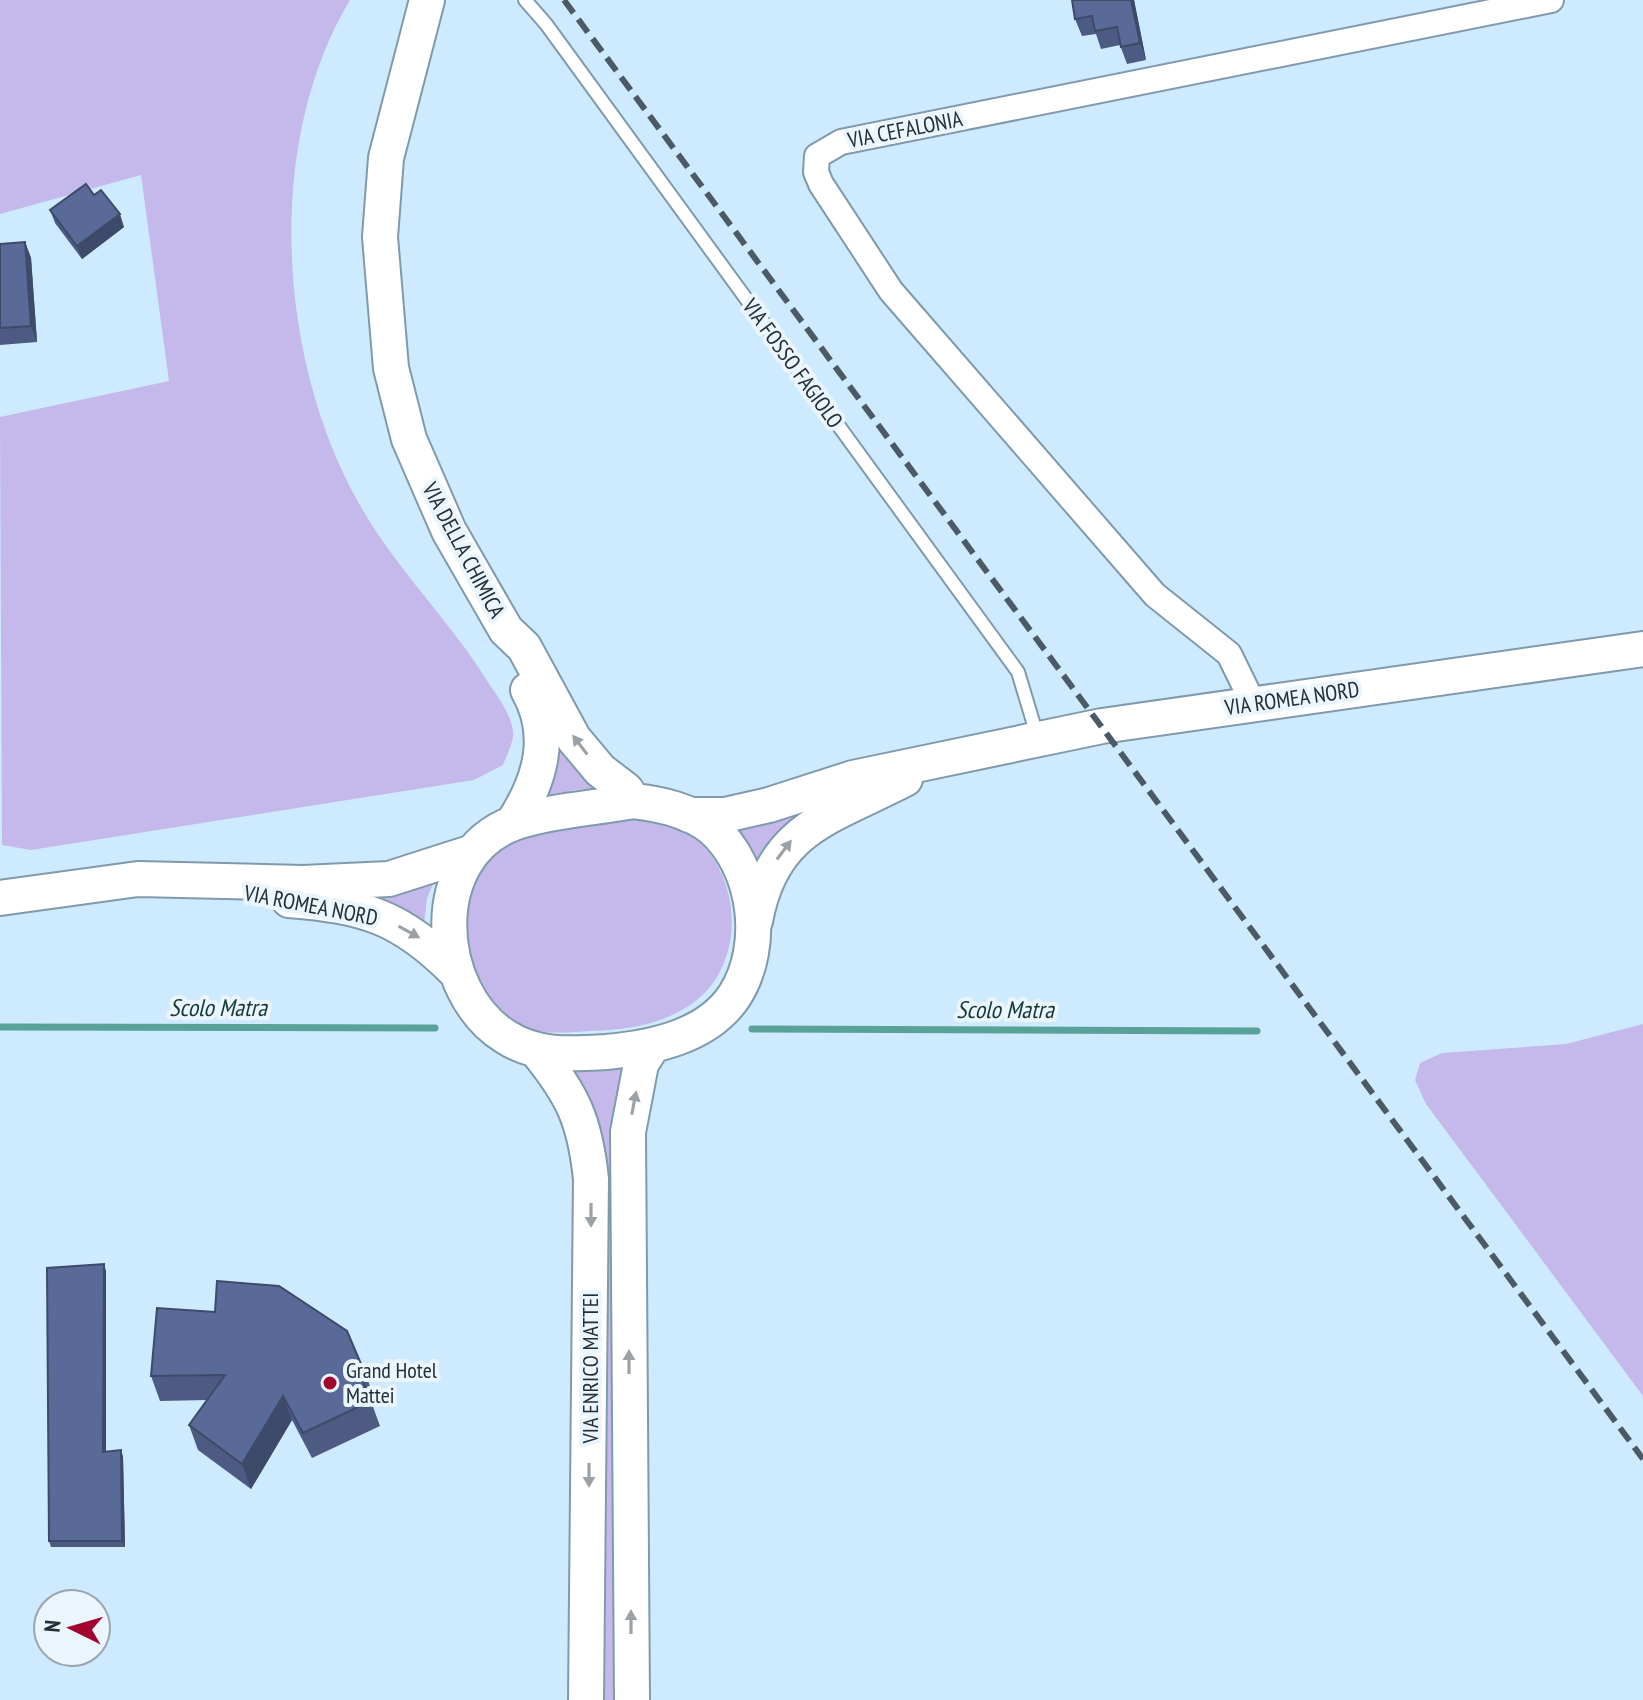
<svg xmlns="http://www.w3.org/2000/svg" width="1643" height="1700" viewBox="0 0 1643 1700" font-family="'PT Sans Narrow',sans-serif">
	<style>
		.green { fill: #c4b9ea }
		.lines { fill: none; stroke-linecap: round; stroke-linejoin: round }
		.stream { stroke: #58a29a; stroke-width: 7 }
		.lane-casing { stroke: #809aad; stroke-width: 16 }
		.street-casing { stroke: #809aad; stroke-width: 28 }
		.secondary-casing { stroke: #809aad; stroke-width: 38 }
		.lane { stroke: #fff; stroke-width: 12 }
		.street { stroke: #fff; stroke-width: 24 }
		.secondary { stroke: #fff; stroke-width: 34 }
		.rail { stroke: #4b5a65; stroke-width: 6; stroke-dasharray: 16 8; stroke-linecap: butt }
		.wall { fill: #4d5b83 }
		.shaded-wall { fill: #3e4a6a }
		.building { fill: #596a98; stroke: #3e4a6a; stroke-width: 2 }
		.oneway { fill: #9ca1a5 }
		.poi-dot { fill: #a20331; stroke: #eaf5fd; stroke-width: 3 }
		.labels { text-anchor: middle; stroke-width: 8; stroke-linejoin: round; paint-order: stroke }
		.street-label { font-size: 22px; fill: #232e36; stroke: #eaf5fd }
		.poi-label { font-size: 22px; fill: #232e36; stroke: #eaf5fd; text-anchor: start }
		.water-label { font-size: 24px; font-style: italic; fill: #153a36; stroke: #eaf5fd }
	</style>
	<rect width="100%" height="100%" fill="#ceeaff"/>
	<path class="green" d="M0,0H350C264,143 278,357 357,500C393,566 449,619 488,682C497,696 511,714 513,731C515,740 506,756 503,765L474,780L31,850L2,845L0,417L169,381L141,175L0,214Z
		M555,723L610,787L573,790L538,801Z
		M850,789L757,877L724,828Z
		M612,816C638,817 666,817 688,833C744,871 748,967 690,1005C660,1025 627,1030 591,1031C561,1033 536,1036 509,1020C453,986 447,884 502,847C535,826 575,823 612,816Z
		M437,875L427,898L424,924L385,901L330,890Z
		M1643,1024V1396L1426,1104L1415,1080L1420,1063L1442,1053L1566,1044Z
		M624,1062L615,1155V1700H599V1168L556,1068Z"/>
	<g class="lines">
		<path class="stream" d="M0,1027L435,1028
			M752,1029L1257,1031"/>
		<defs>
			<path id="lane" d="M525,0L546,24L1018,672L1037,735"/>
			<path id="street" d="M1253,703L1229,654L1155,595L891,291L821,184L816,172L817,156L841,142L1551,0"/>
			<path id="secondary" d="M427,0L386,158L380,237L391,368L409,439L449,531L506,630L524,647L574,739L600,770L626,790L633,801
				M633,801C660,804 690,810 712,828C757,868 766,946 735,995C708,1037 651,1048 606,1052C572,1054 537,1057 506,1037C434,993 424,856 514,823C548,811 596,808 633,801Z
				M689,815H725L769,805L853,778L1102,726L1643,649
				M513,823C540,781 554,736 528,690
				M0,898L138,879L303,883L389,879L470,853
				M289,900C365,906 401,917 455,971
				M755,921C772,827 830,818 905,779
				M536,1050C573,1095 585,1121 591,1179L586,1700
				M632,1700L628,1132L641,1064L651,1048"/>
		</defs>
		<use href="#lane" class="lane-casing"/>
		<use href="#street" class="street-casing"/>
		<use href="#secondary" class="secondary-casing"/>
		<use href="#lane" class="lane"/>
		<use href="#street" class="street"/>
		<use href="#secondary" class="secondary"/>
		<path class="rail" d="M564,0L1643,1459"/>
	</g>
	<path class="wall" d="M1134,0L1146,60L1127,64L1120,45L1101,49L1096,34L1082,36L1075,19Z
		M94,195L124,227L82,259L55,223L50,210Z
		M25,242L31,258L37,342L0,345V244Z
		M106,1271V1452L121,1450L123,1457L125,1547H51L49,1541Z
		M347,1331L367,1378L376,1402L372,1404L380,1426L312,1458L292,1420L251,1489L198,1450L189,1425L207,1400L160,1401L151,1376Z"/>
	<path class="shaded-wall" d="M1131,0H1134L1146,60L1140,43Z
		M120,214L124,227L82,259L77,246Z
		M25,242L31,258L37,342L31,326Z
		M104,1264L106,1271V1458L103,1452Z
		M283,1396L292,1420L251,1489L242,1464Z
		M121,1450L123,1457L125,1547L122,1541Z"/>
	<path class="building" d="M1072,0H1131L1140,43L1121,47L1117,27L1095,31L1092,16L1075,19Z
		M86,184L94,195L101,190L120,214L77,246L50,210Z
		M25,242L31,326L0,328V244Z
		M104,1264L103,1452L121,1450L122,1541H49L47,1268Z
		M217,1281L279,1286L347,1331L367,1378L362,1380L371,1401L303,1433L283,1396L242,1464L189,1425L225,1375L151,1376L157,1308L215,1312Z"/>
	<defs><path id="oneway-solid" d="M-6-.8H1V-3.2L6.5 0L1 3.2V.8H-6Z" transform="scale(2)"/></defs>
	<g class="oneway">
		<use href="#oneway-solid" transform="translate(580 745) rotate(-127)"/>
		<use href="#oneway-solid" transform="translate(784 850) rotate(-53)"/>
		<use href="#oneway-solid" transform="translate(409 932) rotate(29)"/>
		<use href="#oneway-solid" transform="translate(634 1103) rotate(-79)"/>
		<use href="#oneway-solid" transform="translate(591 1215) rotate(90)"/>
		<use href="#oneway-solid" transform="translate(629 1362) rotate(-90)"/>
		<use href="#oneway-solid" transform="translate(589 1475) rotate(90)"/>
		<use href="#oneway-solid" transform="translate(631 1622) rotate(-90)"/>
	</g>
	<circle class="poi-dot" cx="330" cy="1383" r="8"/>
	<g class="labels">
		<g class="street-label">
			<text transform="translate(905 129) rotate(-11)" y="8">VIA CEFALONIA</text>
			<text transform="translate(793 363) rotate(54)" y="8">VIA FOSSO FAGIOLO</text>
			<text transform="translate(464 550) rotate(62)" y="8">VIA DELLA CHIMICA</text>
			<text transform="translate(1292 698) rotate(-8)" y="8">VIA ROMEA NORD</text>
			<text transform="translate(311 905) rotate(11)" y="8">VIA ROMEA NORD</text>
			<text transform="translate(590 1368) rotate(-90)" y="8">VIA ENRICO MATTEI</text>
		</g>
		<g class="poi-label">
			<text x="346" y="1378">Grand Hotel<tspan x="346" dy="25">Mattei</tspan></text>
		</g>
		<g class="water-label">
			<text x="218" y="1016">Scolo Matra</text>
			<text x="1005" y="1018">Scolo Matra</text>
		</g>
	</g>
	<g transform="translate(72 1628) rotate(275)"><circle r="38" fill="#eaf5fd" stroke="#9aa5ad" stroke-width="2"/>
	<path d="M0-6L14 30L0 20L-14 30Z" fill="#a20331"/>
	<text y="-12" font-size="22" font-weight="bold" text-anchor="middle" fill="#232e36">N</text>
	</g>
</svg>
